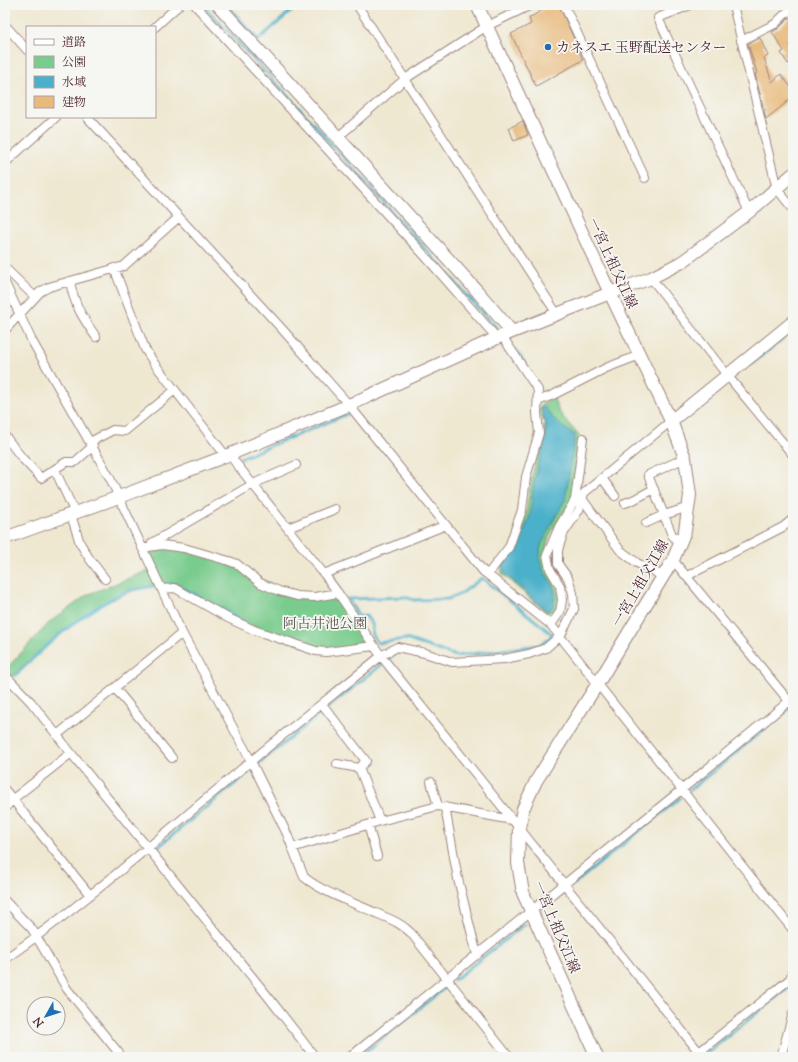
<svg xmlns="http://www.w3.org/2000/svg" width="798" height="1062" viewBox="0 0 798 1062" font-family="'Sorts Mill Goudy','Noto Serif JP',serif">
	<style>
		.green { fill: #7acc8e; stroke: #62765c }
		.water { fill: #4bb1ca; stroke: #4a687a }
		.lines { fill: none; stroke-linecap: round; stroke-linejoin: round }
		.stream { stroke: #4bb1ca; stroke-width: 3 }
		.building { fill: #e8ba7c }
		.street-casing { stroke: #9c847e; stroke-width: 10 }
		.secondary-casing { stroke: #9c847e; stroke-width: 14 }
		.street { stroke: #fff; stroke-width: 8 }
		.secondary { stroke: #fff; stroke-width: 12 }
		.poi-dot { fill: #1f6fb2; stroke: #f6f6f2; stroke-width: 1.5 }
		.labels { text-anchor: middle; stroke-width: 3.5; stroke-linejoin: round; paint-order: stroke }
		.poi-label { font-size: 14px; fill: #4a1f2b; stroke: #f6f6f2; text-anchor: start }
		.street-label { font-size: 14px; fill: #4a1f2b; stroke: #f6f6f2 }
		.park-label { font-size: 14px; fill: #585349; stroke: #f6f6f2 }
	</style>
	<rect width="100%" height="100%" fill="#f6f6f2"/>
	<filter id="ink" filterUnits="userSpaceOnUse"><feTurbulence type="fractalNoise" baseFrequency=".025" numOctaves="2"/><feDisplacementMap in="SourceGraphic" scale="8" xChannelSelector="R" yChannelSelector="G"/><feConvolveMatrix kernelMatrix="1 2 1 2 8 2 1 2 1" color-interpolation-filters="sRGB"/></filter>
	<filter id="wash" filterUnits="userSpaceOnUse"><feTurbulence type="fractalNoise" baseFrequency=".012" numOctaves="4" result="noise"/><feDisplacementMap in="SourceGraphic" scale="16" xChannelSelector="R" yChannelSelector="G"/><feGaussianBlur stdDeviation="0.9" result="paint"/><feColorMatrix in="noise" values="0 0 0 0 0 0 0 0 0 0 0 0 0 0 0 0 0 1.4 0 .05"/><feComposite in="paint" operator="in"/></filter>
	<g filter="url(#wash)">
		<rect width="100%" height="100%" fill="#efe8d1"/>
		<path class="green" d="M553,397L559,412L579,436L573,499L555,525L548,540L545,554L557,587L560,600L557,610L547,613L502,574L501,565L513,550L526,514L531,480L545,425L539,412L540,406Z
			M162,545L207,554L297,596L338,593L374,646L326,652L275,637L159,584C145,588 129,591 116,598C75,617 41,650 9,679L5,676V670L50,622L87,595L152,569L142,548Z"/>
		<path class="water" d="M541,407H544C553,419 562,428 575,435L565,500L551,525L541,545L540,552V561L543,570L553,585L555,595L553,607L547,611L504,573L503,565L516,550L530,516L534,482L545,438L546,425Z"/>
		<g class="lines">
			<path class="stream" d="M203,5L293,101L498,330
				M227,5L258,40L298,5
				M516,350L525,364
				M751,364L793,330
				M241,458L350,413
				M482,578L553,635L540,645L456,656L406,639L378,643L372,634V624L366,616L359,617L348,599L405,597L414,600L448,599L462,593Z
				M165,585L176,584L243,621
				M388,659L395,653
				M15,676C48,643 84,610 128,591C136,588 146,588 155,586
				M5,686L7,684
				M329,707L382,664
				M257,765L322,712
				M690,790L789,709
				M159,846L249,772
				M574,884L680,798
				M543,909L565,891
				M454,980L525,924
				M708,1052L793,984
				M359,1057L447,986"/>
		</g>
		<g id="blocks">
			<path class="building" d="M551,5H559L583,60L536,86L511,34L531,24L529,18Z
				M790,17L793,21V42L790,44L793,50V60L788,64L781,53L784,51L782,48L772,32L779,28Z
				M760,38L768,56L764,58L772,82L781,74L793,90V97L766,119L764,111L765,109L763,107L761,97L762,96L760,94L755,74L757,73L748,44Z
				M523,121L528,135L514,141L509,128Z"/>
		</g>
	</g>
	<g filter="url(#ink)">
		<use href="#blocks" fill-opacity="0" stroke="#9c847e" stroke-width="1"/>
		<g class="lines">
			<defs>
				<path id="street" d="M195,5L425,256L497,338
					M357,5L557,314
					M564,5L645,178
					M690,5L658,18L749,212
					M733,5L777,189L793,209
					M5,25L27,50
					M155,27L179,5
					M741,41L775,24L786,13L793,9
					M87,117L282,329L349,405L483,571L551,625L793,930
					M338,137L405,79L487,26L531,5
					M5,163L56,117
					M5,268L35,297
					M114,268L145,349L154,363L226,456L231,457L324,574L338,593L381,656L703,1057
					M651,278L727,375L793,455
					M70,281C74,305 83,318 96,337
					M5,283L32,341L110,478L182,633L251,761L287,834L304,877C322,892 354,903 376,913C389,919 400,922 411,933L509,1057
					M5,330L40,292L49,287L124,266L179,217
					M538,401L553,395L606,368L640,355
					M5,436L22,458L41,478L66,462H75L93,446
					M90,442L113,430L125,431L175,390
					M55,470L75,513
					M602,478L615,496
					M580,496L620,550L637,563L654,571L662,577
					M625,503L633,500L654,489
					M71,515L80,543L89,558L105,579
					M646,523L664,515L689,507
					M288,528L335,509
					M152,543L253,484L296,465
					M680,544L672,535L648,475L685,458
					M142,548L162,545L184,548L229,561L237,564L260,583L279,591L297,596L315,597L338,593
					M673,560L793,706
					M324,574L446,525
					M488,574L509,547L522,510L526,477L539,433L537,413L538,390L502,336
					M687,576L783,527L793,519
					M162,589L175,588L228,618L254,630L316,651L326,652L374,646
					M551,625L560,612L562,600L560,586L550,569L547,555L559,527L575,500L583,438
					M5,675L31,702L71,753L266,994L315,1057
					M115,688L172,758
					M322,704L366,761L359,768L380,821
					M57,735L182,633
					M337,764L359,768
					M431,782L438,806
					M5,790L90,895
					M445,807L458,879L477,955
					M5,808L13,799L71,753
					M368,825L377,856
					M292,848L380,821L438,806L512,820
					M5,901L32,929L67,989L122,1057
					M5,959C91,899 169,829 250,762C293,726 338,691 381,656L397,647L425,653L452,662L504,659L529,654L546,648L554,641L560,637L574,609L573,593L568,578L558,564V550L563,534L579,510L584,493L671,421
					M350,1057L696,778L793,698
					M693,1057L790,979L793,970
					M781,1057L793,1013"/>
				<path id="secondary" d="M218,5L478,292L512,332
					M477,5L610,293L671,421L685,458L690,495L685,531L673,560L598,683L536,781L523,809L519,828L518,863L523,893L597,1057
					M671,421L793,322
					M5,538L119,497L226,456L349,405L497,338L610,293L651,278L682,262L749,212L793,174"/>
			</defs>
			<use href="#street" class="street-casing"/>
			<use href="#secondary" class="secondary-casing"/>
			<use href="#street" class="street"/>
			<use href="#secondary" class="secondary"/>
		</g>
	</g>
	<circle class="poi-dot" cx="548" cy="47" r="4"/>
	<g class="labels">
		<g class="poi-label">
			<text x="556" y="52">カネスエ 玉野配送センター</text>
		</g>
		<g class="street-label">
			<text transform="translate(613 263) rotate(65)" y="5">一宮上祖父江線</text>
			<text transform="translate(640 583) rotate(-60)" y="5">一宮上祖父江線</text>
			<text transform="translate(557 927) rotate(67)" y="5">一宮上祖父江線</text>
		</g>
		<g class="park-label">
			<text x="325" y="628">阿古井池公園</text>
		</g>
	</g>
	<rect width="798" height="1062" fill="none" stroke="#f6f6f2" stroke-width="20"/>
	<rect x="26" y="26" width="130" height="92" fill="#f6f6f2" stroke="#b1a0a2"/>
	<rect x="34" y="39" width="20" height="6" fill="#ffffff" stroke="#b1a0a2"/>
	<text x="62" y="46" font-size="12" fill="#4a1f2b">道路</text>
	<rect x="34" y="56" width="20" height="12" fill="#7acc8e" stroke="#b1a0a2"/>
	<text x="62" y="66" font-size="12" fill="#4a1f2b">公園</text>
	<rect x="34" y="76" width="20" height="12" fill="#4bb1ca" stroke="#b1a0a2"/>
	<text x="62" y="86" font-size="12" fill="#4a1f2b">水域</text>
	<rect x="34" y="96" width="20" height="12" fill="#e8ba7c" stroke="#b1a0a2"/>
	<text x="62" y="106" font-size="12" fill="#4a1f2b">建物</text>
	<g transform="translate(46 1016) rotate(231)"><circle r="19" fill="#f6f6f2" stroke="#b1a0a2"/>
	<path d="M0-3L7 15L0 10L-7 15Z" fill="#1f6fb2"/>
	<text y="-6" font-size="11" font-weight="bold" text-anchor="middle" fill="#4a1f2b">N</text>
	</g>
</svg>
